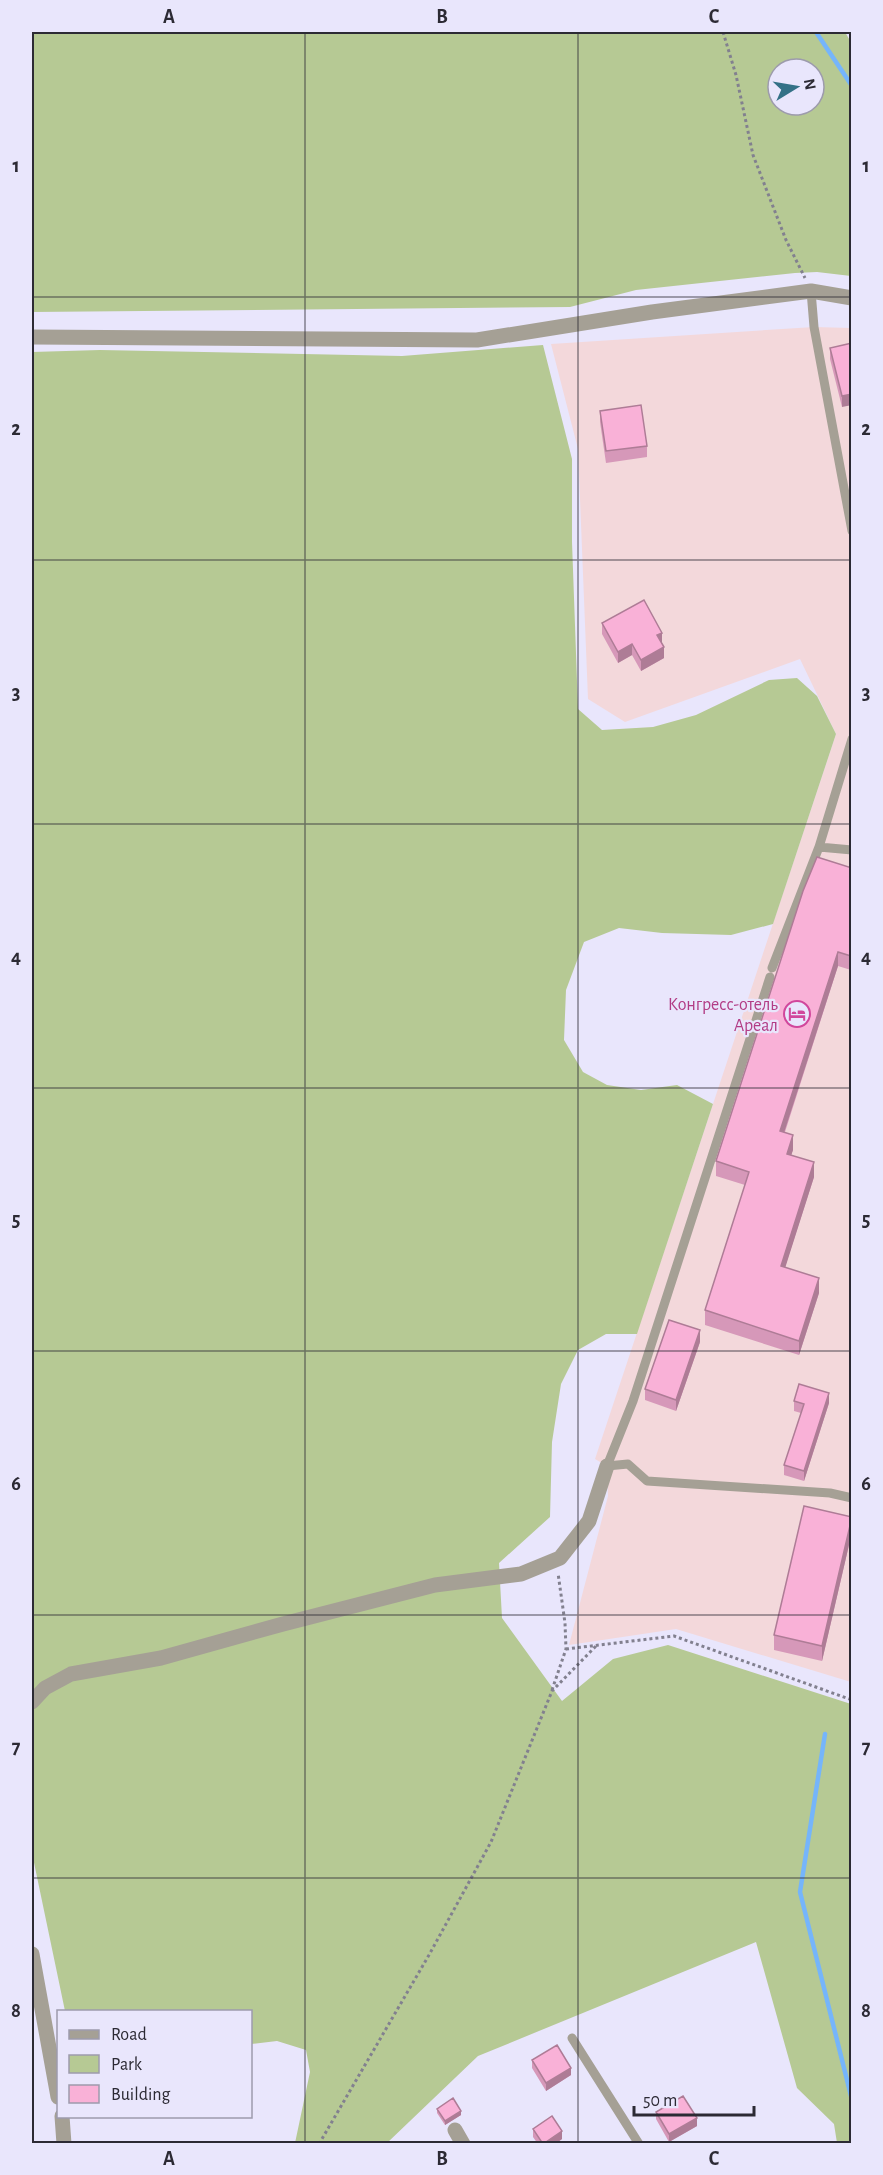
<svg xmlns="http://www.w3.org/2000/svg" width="883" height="2175" viewBox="0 0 883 2175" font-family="'Alegreya Sans',sans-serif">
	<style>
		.commercial { fill: #f3d8db }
		.green { fill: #b6c994; fill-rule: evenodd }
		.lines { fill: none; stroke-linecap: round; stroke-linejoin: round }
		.stream { stroke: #75b5fb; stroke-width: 4.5 }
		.path { stroke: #82808f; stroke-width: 3; stroke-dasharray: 3 3; stroke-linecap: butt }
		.lane { stroke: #a5a095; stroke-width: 9 }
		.street { stroke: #a5a095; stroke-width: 15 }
		.wall { fill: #d698b9 }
		.shaded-wall { fill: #ae7c96 }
		.building { fill: #f9b1d7; stroke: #ae7c96; stroke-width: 1.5 }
		.grid { fill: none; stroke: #2c2a34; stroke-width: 1.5; stroke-opacity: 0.55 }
		.labels { text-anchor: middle; stroke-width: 4.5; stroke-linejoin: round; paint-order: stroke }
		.hotel-label { font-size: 18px; fill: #b23c85; stroke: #e9e6fc; text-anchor: end }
		.neatline { fill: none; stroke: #2c2a34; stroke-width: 2 }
		.grid-label { font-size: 20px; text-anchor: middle; font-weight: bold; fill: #2c2a34 }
	</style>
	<rect width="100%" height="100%" fill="#e9e6fc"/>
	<path class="commercial" d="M814,327L851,328V1682L676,1629L569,1645L608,1496L607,1466L595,1459L836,734L800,659L625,722L588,699L578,449L551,344Z"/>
	<path class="green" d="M32,32H845L852,44L851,276L817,272L795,273L636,290L570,307L32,312ZM778,69H814V105H778Z
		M543,345L572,459V542L578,709L602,730L653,727L696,715L769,680L797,678L817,696L836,734L773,924L731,935L662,933L619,928L584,942L566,990L564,1040L583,1072L607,1085L641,1090L677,1085L713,1104L637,1334H606L578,1350L561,1384L552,1442L550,1517L499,1563L502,1618L562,1701L613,1659L668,1645L851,1704V2143H837L834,2124L797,2088L756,1942L478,2056L387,2143H295L310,2072L306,2050L277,2041L251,2044L250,2012L65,2011L32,1853V352L100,350L402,356Z"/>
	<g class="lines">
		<path class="stream" d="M816,32L852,86
			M825,1734L800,1892L852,2100"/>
		<path class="path" d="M723,32L736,75L753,155L786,240L805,278
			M566,1649L674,1636L852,1700
			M552,1690L566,1649L565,1623L558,1573
			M319,2144L429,1955L491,1842L552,1691L597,1645"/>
		<path class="lane" d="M811,291L814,327L852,531
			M819,847L852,739
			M772,968L819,847L852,850
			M770,977L633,1401L607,1466L628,1464L647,1481L830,1493L852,1498
			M572,2038L639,2144"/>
		<path class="street" d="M32,337L477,340L652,312L811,291L852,298
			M32,1702L45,1688L71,1674L161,1658L283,1624L435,1585L521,1574L560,1558L589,1521L607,1466
			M32,1954L58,2097
			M62,2116L64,2144
			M455,2130L463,2144"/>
	</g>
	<path class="wall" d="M852,343L842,407L830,359V348Z
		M600,411L647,446V457L606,463L600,422Z
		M602,623L662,643L664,658L641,671L632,655L618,663L602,634Z
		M852,868V968L851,970L838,966L785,1132L793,1150L791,1155L814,1177L785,1267L819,1293L799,1355L705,1325V1310L745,1185L716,1176V1161Z
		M700,1342L676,1411L645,1400V1389Z
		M794,1401L829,1403L804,1481L784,1475V1465L801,1413L794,1411Z
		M852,1517V1532L822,1661L774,1650V1635Z
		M532,2060L571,2075L546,2091L532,2068Z
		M437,2109L461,2115L445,2125L437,2113Z
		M656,2112L697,2126L669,2142L656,2119Z
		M533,2129L562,2139L555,2144H538L533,2137Z"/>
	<path class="shaded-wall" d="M852,394V405L842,407V396Z
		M662,633V644L657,635Z
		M632,644V655L618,663V652Z
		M664,647V658L641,671V660Z
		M838,952V966L780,1145V1131Z
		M793,1135V1150L787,1168V1154Z
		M814,1162V1177L781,1281V1266Z
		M819,1278V1293L799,1355V1341Z
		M700,1330V1342L676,1411V1400Z
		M829,1393V1403L804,1481V1471Z
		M852,1517V1532L822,1661V1646Z
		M571,2068V2075L546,2091V2083Z
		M461,2111V2115L445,2125V2121Z
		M697,2118V2126L669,2142V2134Z
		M562,2131V2139L555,2144H544Z"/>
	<path class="building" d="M852,343V394L842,396L830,348Z
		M641,405L647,446L606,451L600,411Z
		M644,600L662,633L657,635L664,647L641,660L632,644L618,652L602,623Z
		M817,857L852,868V953L851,956L838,952L780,1131L793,1135L787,1154L814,1162L781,1266L819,1278L799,1341L705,1310L749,1172L716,1161L803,891Z
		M669,1320L700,1330L676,1400L645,1389Z
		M799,1384L829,1393L804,1471L784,1465L804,1404L794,1401Z
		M804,1506L852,1517L822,1646L774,1635Z
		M557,2045L571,2068L546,2083L532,2060Z
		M683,2096L697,2118L669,2134L656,2112Z
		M453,2098L461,2111L445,2121L437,2109Z
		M552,2116L562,2131L543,2144L533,2129Z"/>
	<path class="grid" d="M305,32V2144M578,32V2144M32,297H852M32,560H852M32,824H852M32,1088H852M32,1351H852M32,1615H852M32,1878H852"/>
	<defs>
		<symbol id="hotel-ring" viewBox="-11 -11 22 22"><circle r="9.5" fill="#e9e6fc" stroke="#d1479c" stroke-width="1.5"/><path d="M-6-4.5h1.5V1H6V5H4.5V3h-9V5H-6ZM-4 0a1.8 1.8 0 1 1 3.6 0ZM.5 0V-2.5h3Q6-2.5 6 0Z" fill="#d1479c"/></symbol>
	</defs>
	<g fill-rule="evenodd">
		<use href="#hotel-ring" x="782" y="999" width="30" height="30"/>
	</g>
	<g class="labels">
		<g class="hotel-label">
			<text x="778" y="1010">Конгресс-отель<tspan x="778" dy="21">Ареал</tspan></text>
		</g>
	</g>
	<rect width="883" height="2175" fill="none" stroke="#e9e6fc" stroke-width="66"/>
	<rect x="57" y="2010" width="195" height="108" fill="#e9e6fc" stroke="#9d9bac" stroke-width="1.5"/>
	<rect x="69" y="2030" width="30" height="9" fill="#a5a095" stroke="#9d9bac" stroke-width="1.5"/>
	<text x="111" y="2040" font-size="18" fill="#2c2a34">Road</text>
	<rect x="69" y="2055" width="30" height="18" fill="#b6c994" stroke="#9d9bac" stroke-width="1.5"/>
	<text x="111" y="2070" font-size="18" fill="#2c2a34">Park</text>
	<rect x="69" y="2085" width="30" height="18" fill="#f9b1d7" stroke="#9d9bac" stroke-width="1.5"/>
	<text x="111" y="2100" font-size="18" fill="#2c2a34">Building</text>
	<g transform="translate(796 87) rotate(79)"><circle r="28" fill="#e9e6fc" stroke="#9d9bac" stroke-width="1.5"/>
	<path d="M0-4.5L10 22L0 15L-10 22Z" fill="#347187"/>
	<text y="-9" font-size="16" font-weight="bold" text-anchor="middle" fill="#2c2a34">N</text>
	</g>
	<path d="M634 2106v9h120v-9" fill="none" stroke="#2c2a34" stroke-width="3"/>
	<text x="643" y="2106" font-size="18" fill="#2c2a34" stroke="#e9e6fc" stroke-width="4.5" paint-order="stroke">50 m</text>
	<rect x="33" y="33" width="817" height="2109" class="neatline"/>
	<g class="grid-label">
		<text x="169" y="23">A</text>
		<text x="442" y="23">B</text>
		<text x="714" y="23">C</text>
		<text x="16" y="172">1</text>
		<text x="866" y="172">1</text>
		<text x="16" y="435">2</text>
		<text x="866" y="435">2</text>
		<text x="16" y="699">3</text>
		<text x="866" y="699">3</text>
		<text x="16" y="963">4</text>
		<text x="866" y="963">4</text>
		<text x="16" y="1226">5</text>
		<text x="866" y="1226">5</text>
		<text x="16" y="1490">6</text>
		<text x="866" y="1490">6</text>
		<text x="16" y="1753">7</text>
		<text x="866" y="1753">7</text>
		<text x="16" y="2017">8</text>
		<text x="866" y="2017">8</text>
		<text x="169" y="2165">A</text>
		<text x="442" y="2165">B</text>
		<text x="714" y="2165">C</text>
	</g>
</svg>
